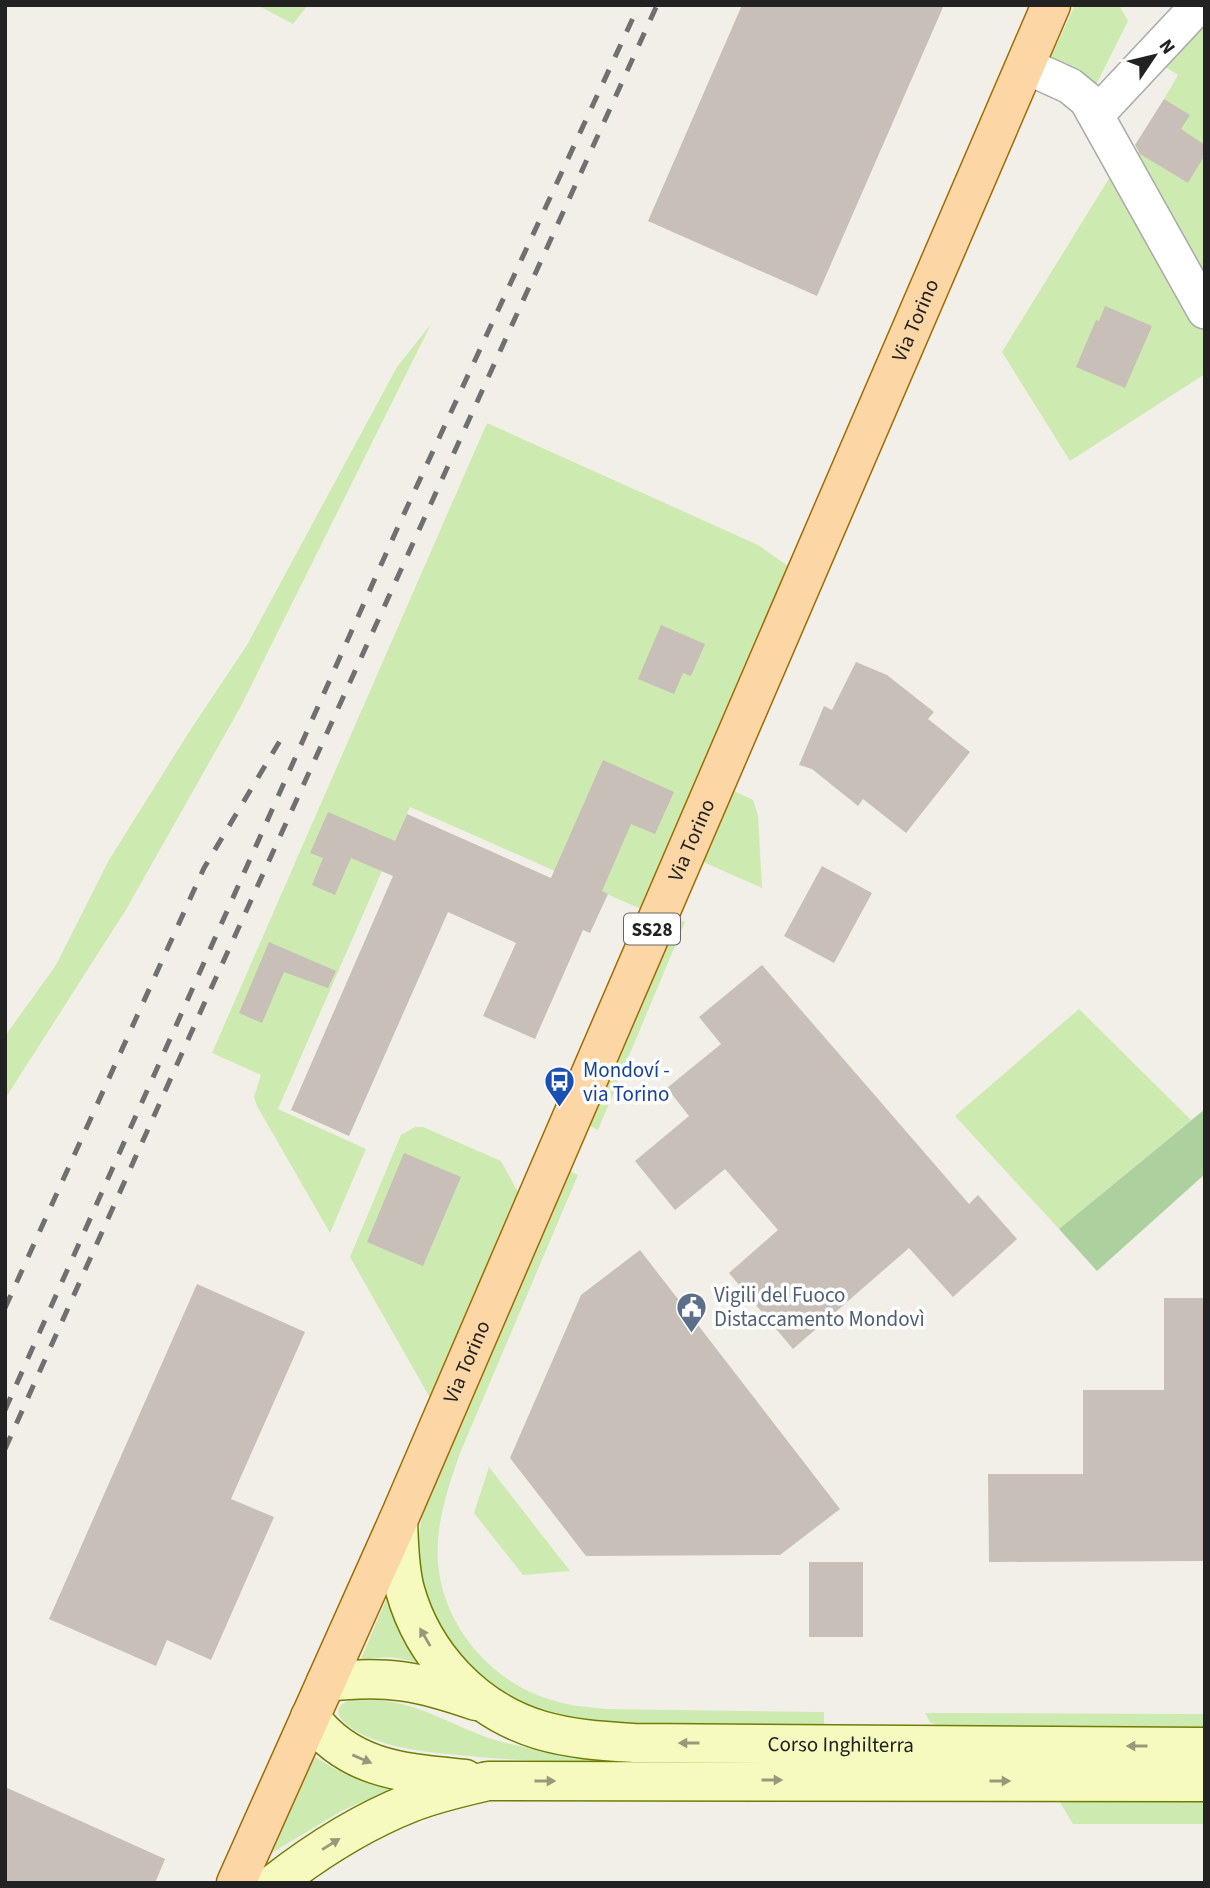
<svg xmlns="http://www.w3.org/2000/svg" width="1210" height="1888" viewBox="0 0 1210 1888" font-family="'Source Sans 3',sans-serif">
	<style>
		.grass { fill: #cdebb0 }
		.forest { fill: #add19e }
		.building { fill: #c7bfb8 }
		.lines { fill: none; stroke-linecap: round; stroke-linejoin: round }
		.street-casing { stroke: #a9a9a9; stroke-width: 38 }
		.secondary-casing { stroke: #707d05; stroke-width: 41 }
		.primary-casing { stroke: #a06b00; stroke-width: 41 }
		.street { stroke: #fff; stroke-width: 35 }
		.secondary { stroke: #f7fabf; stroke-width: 38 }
		.primary { stroke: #fcd6a4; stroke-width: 38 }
		.rail { stroke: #707070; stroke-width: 5; stroke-dasharray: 14 14; stroke-linecap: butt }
		.oneway { fill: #979978 }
		.labels { text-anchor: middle; stroke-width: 7; stroke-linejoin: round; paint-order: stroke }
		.shield { fill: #fff; stroke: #646464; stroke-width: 2 }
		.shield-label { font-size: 19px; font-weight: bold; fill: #222 }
		.street-label { font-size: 21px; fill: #222; stroke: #fff }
		.transit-label { font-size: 21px; fill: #164399; stroke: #fff; text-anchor: start }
		.service-label { font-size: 21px; fill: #4e5e75; stroke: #fff; text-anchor: start }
	</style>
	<rect width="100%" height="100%" fill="#f2efe9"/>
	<path class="grass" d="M257,5H308L293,24Z
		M1075,5H1119L1128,21L1096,85L1048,63Z
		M1205,10V153L1203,144L1180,130L1189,115L1164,99L1178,75L1158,62Z
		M1133,149L1188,183L1205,155V290Z
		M1116,167L1205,331V374L1070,461L1002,352Z
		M431,324L241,706L127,908L5,1099V1036L56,965L109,860L189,732L247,645L397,367Z
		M487,423L758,545L792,569L643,910L410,807L278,1109L366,1149L330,1233L257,1106L254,1097L261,1075L212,1053Z
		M732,790L753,800L758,815L762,888L701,861Z
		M676,918L685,922L598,1130L588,1125Z
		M1079,1009L1191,1120L1059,1229L955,1116Z
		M415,1127H423L501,1161L519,1194L430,1398L350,1257L401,1135Z
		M567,1170L578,1175L460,1453C448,1487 435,1526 438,1563C443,1626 492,1683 552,1700C570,1706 587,1707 605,1709L824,1712V1725C776,1724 728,1724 680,1723C630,1723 575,1725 527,1707C494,1694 467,1667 448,1638C432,1614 417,1572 418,1542C419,1532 421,1521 423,1511Z
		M489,1467L570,1571L523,1575L474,1513Z
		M390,1590L421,1663L391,1657L361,1659Z
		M353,1699C410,1698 432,1716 481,1735C501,1743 523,1747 544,1751L823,1763C760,1763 698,1763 635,1762C580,1762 525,1762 469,1756C438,1753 405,1751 375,1740C358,1734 316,1711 353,1699Z
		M925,1713L1205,1714V1728L939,1726L930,1722Z
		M314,1756C340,1774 364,1784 395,1788L343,1810L270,1854Z
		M1056,1796H1205V1824H1073Z"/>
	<path class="forest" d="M1205,1109V1174L1097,1271L1059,1229Z"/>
	<path class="building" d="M742,5H944L817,296L648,221Z
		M1164,99L1190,115L1181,129L1205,145V155L1188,183L1140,154L1135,145Z
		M1105,306L1152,326L1125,388L1076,367L1096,320L1099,321Z
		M661,625L705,644L691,676L683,673L674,694L638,679Z
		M856,662L887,675L934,712L928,719L970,752L906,833L863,799L858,806L812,769L799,765L824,706L832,710Z
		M603,760L674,792L655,834L631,824L602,891L608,894L590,933L583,930L535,1039L483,1016L516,943L448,912L349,1136L291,1110L393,876L351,858L335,895L312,885L323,858L310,853L328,812L395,841L407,814L551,878Z
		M822,866L872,893L834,963L784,936Z
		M269,942L336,971L328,988L284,972L262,1023L239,1013Z
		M762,965L969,1204L978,1195L1017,1239L953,1297L909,1248L793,1349L729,1273L778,1230L725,1169L675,1210L635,1161L689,1116L667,1088L721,1044L699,1017Z
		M404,1153L461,1177L423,1266L367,1242Z
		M640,1250L840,1509L780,1555L586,1556L510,1458L581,1295Z
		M197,1284L305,1332L231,1499L274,1517L211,1660L167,1640L156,1666L49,1619Z
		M1164,1298H1205V1561L989,1562L988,1474H1083V1390H1164Z
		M809,1562H863V1637H809Z
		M5,1787L165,1859L155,1883H5Z"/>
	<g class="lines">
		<defs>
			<path id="street" d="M1024,65L1070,86L1087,100L1205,311
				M1096,115L1199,5"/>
			<g id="secondary">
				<path id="s1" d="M398,1521C399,1544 399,1568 405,1590C423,1655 474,1710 540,1730C570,1739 603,1741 634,1743L1205,1747"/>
				<path d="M326,1682C387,1675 419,1681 476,1701"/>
				<path d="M310,1717C349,1770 405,1773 465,1779"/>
				<path d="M275,1883C315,1852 362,1822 410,1803C435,1793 462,1787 488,1781L1205,1782"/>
			</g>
			<g id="primary">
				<path id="s2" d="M236,1883L398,1521L1051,5"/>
			</g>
		</defs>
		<use href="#street" class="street-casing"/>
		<use href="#secondary" class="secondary-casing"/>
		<use href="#primary" class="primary-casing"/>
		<use href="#street" class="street"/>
		<use href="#secondary" class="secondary"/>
		<use href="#primary" class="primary"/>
		<path class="rail" d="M5,1308L204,868L281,739
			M5,1410L397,529L639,5
			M5,1449L204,1004L657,5"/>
	</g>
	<defs><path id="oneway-solid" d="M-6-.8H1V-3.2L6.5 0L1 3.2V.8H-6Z" transform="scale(1.75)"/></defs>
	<g class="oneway">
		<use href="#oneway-solid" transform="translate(425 1637) rotate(-120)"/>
		<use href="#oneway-solid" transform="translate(689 1743) rotate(-180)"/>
		<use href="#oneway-solid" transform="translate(1137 1746) rotate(-180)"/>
		<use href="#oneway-solid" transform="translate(362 1759) rotate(23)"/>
		<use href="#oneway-solid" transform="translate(772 1780)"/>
		<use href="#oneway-solid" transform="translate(545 1781)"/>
		<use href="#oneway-solid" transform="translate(1000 1781)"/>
		<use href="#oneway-solid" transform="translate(331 1844) rotate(-32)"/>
	</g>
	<defs>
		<symbol id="bus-pin" viewBox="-11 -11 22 30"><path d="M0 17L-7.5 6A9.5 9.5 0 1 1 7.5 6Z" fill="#1a4fb4" stroke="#fff"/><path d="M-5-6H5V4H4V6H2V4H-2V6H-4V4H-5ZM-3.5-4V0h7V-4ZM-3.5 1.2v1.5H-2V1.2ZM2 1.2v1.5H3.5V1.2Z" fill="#fff"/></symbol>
		<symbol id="civic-pin" viewBox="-11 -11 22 30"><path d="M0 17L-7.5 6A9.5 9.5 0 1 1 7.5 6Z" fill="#5c6f8a" stroke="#fff"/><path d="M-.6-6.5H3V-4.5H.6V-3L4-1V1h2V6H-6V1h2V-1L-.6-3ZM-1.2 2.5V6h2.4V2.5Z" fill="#fff"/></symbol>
	</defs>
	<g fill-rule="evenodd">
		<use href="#bus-pin" x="542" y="1064" width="35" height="47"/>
		<use href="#civic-pin" x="674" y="1290" width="35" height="47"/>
	</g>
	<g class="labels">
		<rect class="shield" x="624" y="913.5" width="56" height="31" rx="5"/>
		<g class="shield-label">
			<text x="652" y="936">SS28</text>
		</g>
		<g class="street-label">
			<text dy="7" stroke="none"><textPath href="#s2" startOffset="1704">Via Torino</textPath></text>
			<text dy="7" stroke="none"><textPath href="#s2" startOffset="1138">Via Torino</textPath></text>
			<text dy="7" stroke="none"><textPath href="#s2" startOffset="570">Via Torino</textPath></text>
			<text dy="7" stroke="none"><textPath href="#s1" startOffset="574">Corso Inghilterra</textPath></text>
		</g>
		<g class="transit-label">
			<text x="583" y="1077">Mondoví -<tspan x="583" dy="24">via Torino</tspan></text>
		</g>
		<g class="service-label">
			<text x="714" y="1302">Vigili del Fuoco<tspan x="714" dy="24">Distaccamento Mondovì</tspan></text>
		</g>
	</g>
	<rect width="1210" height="1888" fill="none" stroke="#222222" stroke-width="14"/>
	<g transform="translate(1154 56) rotate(55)" stroke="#ffffff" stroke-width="5" paint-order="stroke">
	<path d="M0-5L12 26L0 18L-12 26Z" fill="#222222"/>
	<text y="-10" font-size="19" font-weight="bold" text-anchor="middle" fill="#222222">N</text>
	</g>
</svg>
